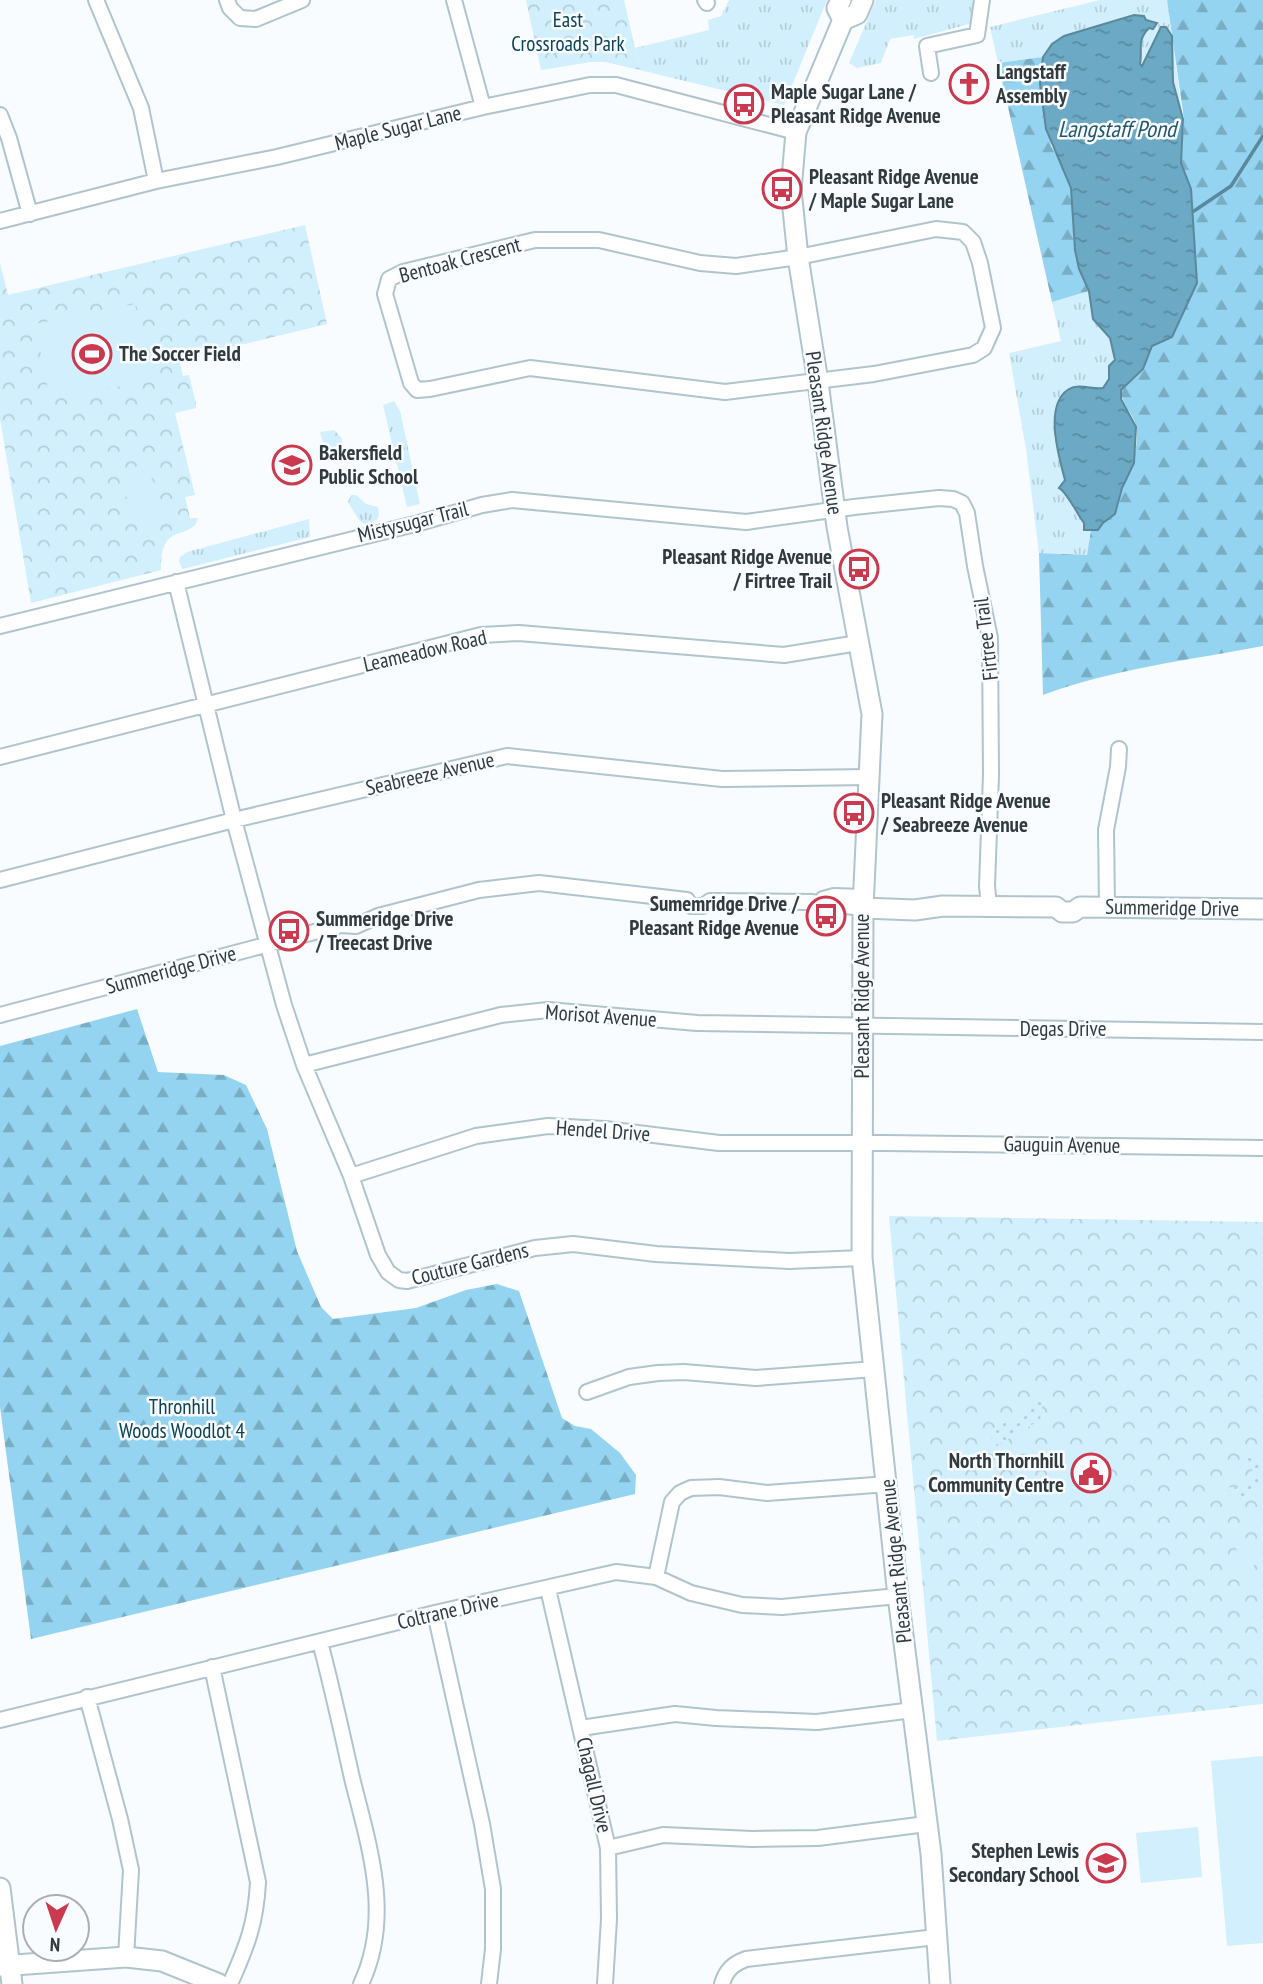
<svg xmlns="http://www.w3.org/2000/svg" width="1263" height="1984" viewBox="0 0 1263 1984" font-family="'PT Sans Narrow',sans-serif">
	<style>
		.grass { fill: url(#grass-tufts) }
		.forest { fill: url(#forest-firs) }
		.park { fill: url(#park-crowns) }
		.garden { fill: url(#garden-dots) }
		.pitch { fill: #d1effc }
		.water { fill: url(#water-ripples); stroke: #5a889c; stroke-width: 2 }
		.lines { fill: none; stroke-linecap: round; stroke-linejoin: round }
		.stream { stroke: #5a889c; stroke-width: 3.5 }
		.street-casing { stroke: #afc4cd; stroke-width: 18 }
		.secondary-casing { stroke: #afc4cd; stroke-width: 23 }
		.street { stroke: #fff; stroke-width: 14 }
		.secondary { stroke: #fff; stroke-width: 19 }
		.labels { text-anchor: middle; stroke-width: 5; stroke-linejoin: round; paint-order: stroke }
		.park-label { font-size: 21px; fill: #0c4356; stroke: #f8fcfe }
		.poi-label { font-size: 21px; font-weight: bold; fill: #313a3d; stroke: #f8fcfe; text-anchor: start }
		.street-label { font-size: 21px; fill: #313a3d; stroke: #f8fcfe }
		.water-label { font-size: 23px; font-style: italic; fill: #23566a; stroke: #f8fcfe }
	</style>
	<defs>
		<pattern id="grass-tufts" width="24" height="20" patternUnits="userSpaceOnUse" patternTransform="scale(1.75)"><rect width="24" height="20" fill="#d1effc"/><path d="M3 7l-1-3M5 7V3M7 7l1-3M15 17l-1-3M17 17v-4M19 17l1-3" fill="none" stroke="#b4ced9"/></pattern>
		<pattern id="forest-firs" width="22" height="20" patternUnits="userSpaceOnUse" patternTransform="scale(1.75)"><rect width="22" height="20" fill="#94d4f0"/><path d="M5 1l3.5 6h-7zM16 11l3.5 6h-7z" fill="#79adc4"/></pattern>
		<pattern id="park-crowns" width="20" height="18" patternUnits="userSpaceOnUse" patternTransform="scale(1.75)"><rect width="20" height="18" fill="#d1effc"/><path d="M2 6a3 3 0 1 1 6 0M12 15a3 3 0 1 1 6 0" fill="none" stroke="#b4ced9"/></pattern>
		<pattern id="garden-dots" width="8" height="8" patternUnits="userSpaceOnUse" patternTransform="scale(1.75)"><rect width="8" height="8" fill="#d1effc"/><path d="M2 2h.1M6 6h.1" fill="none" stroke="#b4ced9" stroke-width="1.8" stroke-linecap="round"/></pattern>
		<pattern id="water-ripples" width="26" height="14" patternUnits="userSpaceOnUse" patternTransform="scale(1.75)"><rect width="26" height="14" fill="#6ba9c4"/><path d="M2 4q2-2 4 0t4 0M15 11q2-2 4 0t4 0" fill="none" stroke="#598ba0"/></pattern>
	</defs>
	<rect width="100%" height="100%" fill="#f8fcfe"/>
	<path class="grass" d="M729,0H827L784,105L640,70L635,48L709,30L708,20L721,16Z
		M876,0H979L973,23L914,39L913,35L890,39L881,63L857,68L849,63Z
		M1100,0H1167L1183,119L1173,81L1147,58L1142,67L1139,64C1144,45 1135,36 1156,23L1146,20L1052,44L1043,57L998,63L990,27Z
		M1089,291C1090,299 1090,312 1094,319C1097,325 1104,330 1108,336C1119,352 1113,373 1103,388L1078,387L1069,389L1061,399L1055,414L1054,438L1065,480V491L1072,507L1084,523V530H1091L1087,555L1039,553L1026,449L1009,353L1061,341L1052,302Z
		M394,401L400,411L420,504L407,507L383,405Z
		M351,495H356L366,504L378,507L379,515L377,520L364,524L359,520L348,502Z
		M309,519L310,537L183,569L179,562L180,557L187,552Z"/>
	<path class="forest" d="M1167,0H1263V646C1190,660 1113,669 1043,695L1039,553L1087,555L1091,530L1115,514C1120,505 1119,495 1123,486C1130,466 1140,449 1136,426C1133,413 1121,404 1121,390L1143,369L1152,346L1172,337L1193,235L1191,189L1181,163L1184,119Z
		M1043,57L1040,84L1051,146L1064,168L1071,188L1075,250L1079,269L1089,291L1052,302L998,63Z
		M137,1009L158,1072L224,1075L246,1085L267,1129L297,1251L321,1307L333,1319L416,1308L466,1290L497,1284L519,1291L562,1418L575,1426L591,1429L620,1453L636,1475L635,1494L31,1639L0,1407V1046Z"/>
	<path class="park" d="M526,0H624L640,70L605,62H591L541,70Z
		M305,225L327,324L179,360L183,376L189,375L196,403V408L175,413L195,495L185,497L190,518H198C194,535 176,529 167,541C161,549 161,561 161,570L31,603L0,419V263L8,295Z
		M334,430L341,437L346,457L328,461L320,432Z
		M889,1216L1263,1222V1704L937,1741Z"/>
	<path class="garden" d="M1043,1398L1040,1420L995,1447L990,1434L998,1423H1012L1026,1408Z
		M1248,1453L1262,1462C1263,1485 1254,1503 1228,1498L1231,1493L1227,1490L1229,1487C1249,1491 1260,1473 1246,1457Z"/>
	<path class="pitch" d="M135,304L151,380L50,400L35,324Z
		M139,463C157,480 164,499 154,523C123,512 117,487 139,463Z
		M1237,1537L1256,1539L1253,1578L1235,1577Z
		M1263,1756V1943L1227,1946L1211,1761Z
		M1198,1827L1202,1877L1141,1883L1136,1833Z"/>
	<path class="water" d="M1134,15L1144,16L1146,20L1157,23L1153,29L1149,28C1136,41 1143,50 1140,64L1142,66L1161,27H1166L1172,36L1173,82L1183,119L1181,163L1191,189L1197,283L1172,337L1152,346L1143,369L1121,390V399L1136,427L1134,463L1122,488L1115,514L1103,523L1098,530H1084V523C1077,514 1067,492 1059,488L1065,480C1059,457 1043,405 1069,389C1079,383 1093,390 1103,388L1109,379V366L1115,360L1110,338L1093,319L1089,291L1079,269L1075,250L1071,188L1046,129L1040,84L1043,57L1052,44L1064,36Z"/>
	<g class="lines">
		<path class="stream" d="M1194,211L1231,186L1263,136"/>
		<defs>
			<path id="street" d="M96,0L141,108L156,181
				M227,0L230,8L240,18L256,19L302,0
				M454,0L483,107
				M705,0L707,3
				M931,73L927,46L977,35L982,0
				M0,115L9,138L30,214
				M0,221L156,181L277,157L483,107L590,85H616L796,132
				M936,229L963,232L973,242L980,263L993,328L984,348L973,355L874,374L725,392L530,368L430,389L417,390L411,383L385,294L389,279L403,272L535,240H599L700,263L736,266L798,257Z
				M176,582L234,820L284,1005L304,1065L351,1176L378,1255L388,1272L399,1280L407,1281L535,1248L573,1244L656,1254L789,1261L862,1258
				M0,626L419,523L482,505L512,500L746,522L854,507L939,498L953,499L962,503L967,513L975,566L990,638L991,775L987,886L989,906
				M0,757L481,635L519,633L784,655L858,643
				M0,880L234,820L507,756L722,779L869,777
				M823,899L834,896L863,897
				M1107,907L1106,830L1118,767L1119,749
				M0,1015L341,925L356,926L378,916L479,890L539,883L687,900L691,906H703L710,901L811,902L863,908
				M304,1065L501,1015L548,1010L697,1023L1263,1032
				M351,1176L476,1136L548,1126L605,1129L719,1143H885L1263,1148
				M587,1392L629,1377L658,1373L684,1372L756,1378L875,1369
				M656,1577L672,1502L680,1493L691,1488L719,1487L767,1493L888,1484
				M548,1589L608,1848L609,1919L605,1984
				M435,1613L482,1824L493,1889V1949L489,1984
				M320,1642C332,1687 342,1733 352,1778C369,1847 393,1916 361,1984
				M212,1667L258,1882C256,1923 247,1946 230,1984
				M87,1697L120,1819L131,1870L126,1957
				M0,1720L435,1613L616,1572L656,1577L691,1593L742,1605L782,1607L898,1596
				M581,1728L675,1714L716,1718L817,1722L913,1710
				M608,1848L663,1835L752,1839L818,1838L926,1824
				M722,1984C726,1970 733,1964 746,1959L936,1937"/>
			<path id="secondary" d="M841,0L837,8L843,20
				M863,0L857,14L843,20L796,132L791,190L798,257L818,382L837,527L872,714L863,908L862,1258L898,1596L931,1854L940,1984
				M863,908L915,910L943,906L1056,907L1062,912H1073L1080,907L1263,909
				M0,1888L12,1984
				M0,1966L126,1957L162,1961L219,1984"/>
		</defs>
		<use href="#street" class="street-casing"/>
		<use href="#secondary" class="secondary-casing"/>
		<use href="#street" class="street"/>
		<use href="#secondary" class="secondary"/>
	</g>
	<defs>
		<symbol id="church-ring" viewBox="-11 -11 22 22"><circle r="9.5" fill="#f8fcfe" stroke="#ca394e" stroke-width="1.5"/><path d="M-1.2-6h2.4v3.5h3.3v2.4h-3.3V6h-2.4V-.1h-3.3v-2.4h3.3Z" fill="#ca394e"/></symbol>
		<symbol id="bus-ring" viewBox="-11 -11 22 22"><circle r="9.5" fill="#f8fcfe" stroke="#ca394e" stroke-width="1.5"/><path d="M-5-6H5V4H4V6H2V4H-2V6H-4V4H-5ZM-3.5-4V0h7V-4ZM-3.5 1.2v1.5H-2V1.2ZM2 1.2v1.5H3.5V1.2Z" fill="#ca394e"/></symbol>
		<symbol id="stadium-ring" viewBox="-11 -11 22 22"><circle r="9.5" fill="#f8fcfe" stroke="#ca394e" stroke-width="1.5"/><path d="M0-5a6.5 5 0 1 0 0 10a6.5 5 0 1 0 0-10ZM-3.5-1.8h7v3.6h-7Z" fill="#ca394e"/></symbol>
		<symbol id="school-ring" viewBox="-11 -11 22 22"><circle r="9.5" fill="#f8fcfe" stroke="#ca394e" stroke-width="1.5"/><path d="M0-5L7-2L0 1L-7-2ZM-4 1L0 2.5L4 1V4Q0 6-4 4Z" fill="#ca394e"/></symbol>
		<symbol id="civic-ring" viewBox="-11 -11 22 22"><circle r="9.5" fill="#f8fcfe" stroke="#ca394e" stroke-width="1.5"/><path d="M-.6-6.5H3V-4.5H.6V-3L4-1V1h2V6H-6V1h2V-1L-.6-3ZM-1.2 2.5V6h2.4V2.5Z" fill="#ca394e"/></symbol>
	</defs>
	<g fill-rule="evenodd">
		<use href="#church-ring" x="947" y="62" width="44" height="44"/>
		<use href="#bus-ring" x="722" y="82" width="44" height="44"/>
		<use href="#bus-ring" x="760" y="167" width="44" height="44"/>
		<use href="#stadium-ring" x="70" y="332" width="44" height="44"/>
		<use href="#school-ring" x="270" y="443" width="44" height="44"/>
		<use href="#bus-ring" x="837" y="547" width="44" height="44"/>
		<use href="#bus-ring" x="832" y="791" width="44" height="44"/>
		<use href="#bus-ring" x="804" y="894" width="44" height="44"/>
		<use href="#bus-ring" x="267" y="909" width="44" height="44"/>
		<use href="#civic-ring" x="1069" y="1451" width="44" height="44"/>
		<use href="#school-ring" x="1084" y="1841" width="44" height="44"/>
	</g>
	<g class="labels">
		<g class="park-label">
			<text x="568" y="27">East<tspan x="568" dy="24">Crossroads Park</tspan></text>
			<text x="182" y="1414">Thronhill<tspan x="182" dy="24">Woods Woodlot 4</tspan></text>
		</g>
		<g class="poi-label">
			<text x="996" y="79">Langstaff<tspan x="996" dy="24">Assembly</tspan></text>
			<text x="771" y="99">Maple Sugar Lane /<tspan x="771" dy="24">Pleasant Ridge Avenue</tspan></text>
			<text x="809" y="184">Pleasant Ridge Avenue<tspan x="809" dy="24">/ Maple Sugar Lane</tspan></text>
			<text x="119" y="361">The Soccer Field</text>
			<text x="319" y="460">Bakersfield<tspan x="319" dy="24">Public School</tspan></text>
			<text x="832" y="564" text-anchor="end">Pleasant Ridge Avenue<tspan x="832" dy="24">/ Firtree Trail</tspan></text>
			<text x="881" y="808">Pleasant Ridge Avenue<tspan x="881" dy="24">/ Seabreeze Avenue</tspan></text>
			<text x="799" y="911" text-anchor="end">Sumemridge Drive /<tspan x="799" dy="24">Pleasant Ridge Avenue</tspan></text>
			<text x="316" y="926">Summeridge Drive<tspan x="316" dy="24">/ Treecast Drive</tspan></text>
			<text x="1064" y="1468" text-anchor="end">North Thornhill<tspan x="1064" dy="24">Community Centre</tspan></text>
			<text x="1079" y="1858" text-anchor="end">Stephen Lewis<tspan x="1079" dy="24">Secondary School</tspan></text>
		</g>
		<g class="street-label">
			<text transform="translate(398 128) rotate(-14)" y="7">Maple Sugar Lane</text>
			<text transform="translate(460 260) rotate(-15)" y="7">Bentoak Crescent</text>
			<text transform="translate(824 433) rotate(82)" y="7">Pleasant Ridge Avenue</text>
			<text transform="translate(413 522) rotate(-14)" y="7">Mistysugar Trail</text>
			<text transform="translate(986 639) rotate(-97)" y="7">Firtree Trail</text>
			<text transform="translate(425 651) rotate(-13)" y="7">Leameadow Road</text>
			<text transform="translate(430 774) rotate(-13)" y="7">Seabreeze Avenue</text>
			<text transform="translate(1172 908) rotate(1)" y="7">Summeridge Drive</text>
			<text transform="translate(171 970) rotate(-15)" y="7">Summeridge Drive</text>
			<text transform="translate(862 996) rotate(-90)" y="7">Pleasant Ridge Avenue</text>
			<text transform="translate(601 1016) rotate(4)" y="7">Morisot Avenue</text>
			<text x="1063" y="1036">Degas Drive</text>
			<text transform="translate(603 1131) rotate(4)" y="7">Hendel Drive</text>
			<text transform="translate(1062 1145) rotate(1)" y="7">Gauguin Avenue</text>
			<text transform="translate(470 1264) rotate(-14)" y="7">Couture Gardens</text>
			<text transform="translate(896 1561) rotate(-96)" y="7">Pleasant Ridge Avenue</text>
			<text transform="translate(448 1611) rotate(-13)" y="7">Coltrane Drive</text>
			<text transform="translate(594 1785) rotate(77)" y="7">Chagall Drive</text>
		</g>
		<g class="water-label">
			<text x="1117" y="137">Langstaff Pond</text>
		</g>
	</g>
	<g transform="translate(56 1928) rotate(183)"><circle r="33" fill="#f8fcfe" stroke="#a8aeb1" stroke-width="2"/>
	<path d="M0-5L12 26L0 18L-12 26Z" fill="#ca394e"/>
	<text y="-10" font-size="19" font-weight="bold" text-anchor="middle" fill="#313a3d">N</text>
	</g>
</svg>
